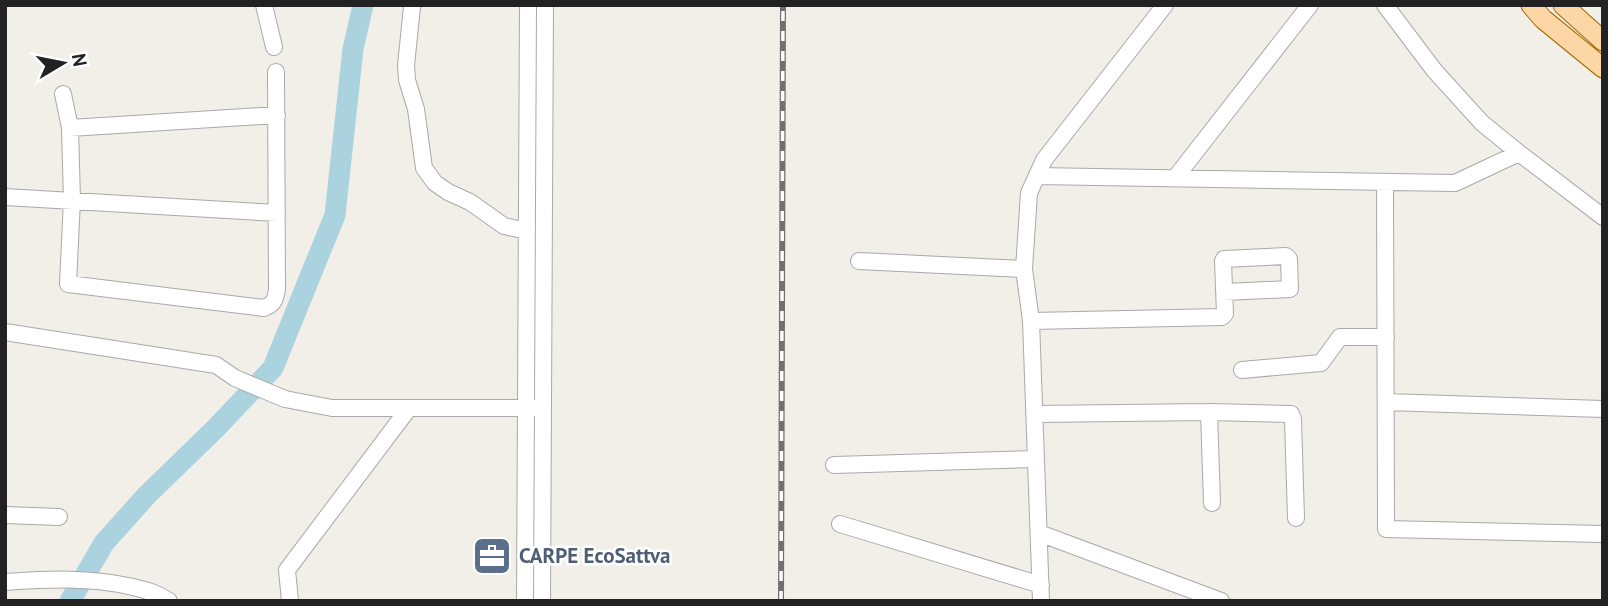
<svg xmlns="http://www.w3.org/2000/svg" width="1608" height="606" viewBox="0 0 1608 606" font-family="'PT Sans',sans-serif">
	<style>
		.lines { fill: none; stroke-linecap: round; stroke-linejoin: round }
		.river { stroke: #aad3df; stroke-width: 21 }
		.minor-casing { stroke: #a9a9a9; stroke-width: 18 }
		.major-casing { stroke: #a06b00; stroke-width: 21 }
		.minor { stroke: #fff; stroke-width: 16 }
		.major { stroke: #fcd6a4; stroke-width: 19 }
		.rail-casing { stroke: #707070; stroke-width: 6 }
		.rail { stroke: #fff; stroke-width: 3.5; stroke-dasharray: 10; stroke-linecap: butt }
		.labels { text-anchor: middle; stroke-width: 5; stroke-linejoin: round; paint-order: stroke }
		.service-label { font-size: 21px; font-weight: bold; fill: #4e5e75; stroke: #fff; text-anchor: start }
	</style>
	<rect width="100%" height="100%" fill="#f2efe9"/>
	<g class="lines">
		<path class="river" d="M70,601L104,543L146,496L215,429L273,368L335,215L353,49L363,5"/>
		<defs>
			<path id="minor" d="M264,5L274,47
				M1385,5L1434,70L1482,123L1519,153L1603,217
				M412,7L406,65L407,80L416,109L424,168L435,183L448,192L470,202L504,226L527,231
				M63,94L70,128L72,200L68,284L264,308C274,304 275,300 277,290L276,72
				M70,128L277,115
				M1037,176L1455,183L1519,153
				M1175,178L1310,5
				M1385,182L1386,529L1603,534
				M5,197L277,213
				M859,261L1024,269
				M1031,321L1222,317L1225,314L1223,261L1224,259L1286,256L1289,259L1290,289L1224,292
				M5,332L216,365L235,378L285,399L332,408H537
				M1242,370L1321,363L1340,337H1386
				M1386,402L1603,409
				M1209,412L1212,503
				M1034,414L1209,412L1291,414L1293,419L1296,518
				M834,465L1036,459
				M5,515L59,517
				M840,524L1041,585
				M1039,533L1221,601
				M5,582C49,579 90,577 133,587C146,590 157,593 169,601
				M290,601L287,570L409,408
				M525,601L528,5
				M542,601L545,5
				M1041,601L1031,321L1024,269L1029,193L1044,160L1165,5"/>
			<path id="major" d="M1531,5L1543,19L1603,68
				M1563,5L1603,41"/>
		</defs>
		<use href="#minor" class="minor-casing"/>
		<use href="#major" class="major-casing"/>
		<use href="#minor" class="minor"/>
		<use href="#major" class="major"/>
		<defs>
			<path id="rail" d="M781,601L783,5"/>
		</defs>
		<use href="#rail" class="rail-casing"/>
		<use href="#rail" class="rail"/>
	</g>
	<defs>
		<symbol id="office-square" viewBox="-11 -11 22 22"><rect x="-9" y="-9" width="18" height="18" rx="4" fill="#5c6f8a" stroke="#fff"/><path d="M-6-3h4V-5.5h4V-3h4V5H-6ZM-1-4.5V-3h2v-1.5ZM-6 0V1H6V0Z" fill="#fff"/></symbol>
	</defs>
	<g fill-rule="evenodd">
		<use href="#office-square" x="470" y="534" width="44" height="44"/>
	</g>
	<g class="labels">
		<g class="service-label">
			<text x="519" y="563">CARPE EcoSattva</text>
		</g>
	</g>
	<rect width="1608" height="606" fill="none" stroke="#222222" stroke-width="14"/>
	<g transform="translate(63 63) rotate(80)" stroke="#ffffff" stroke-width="5" paint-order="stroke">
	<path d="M0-5L12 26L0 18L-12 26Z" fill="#222222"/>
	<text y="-10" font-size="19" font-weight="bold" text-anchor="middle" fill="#222222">N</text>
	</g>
</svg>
